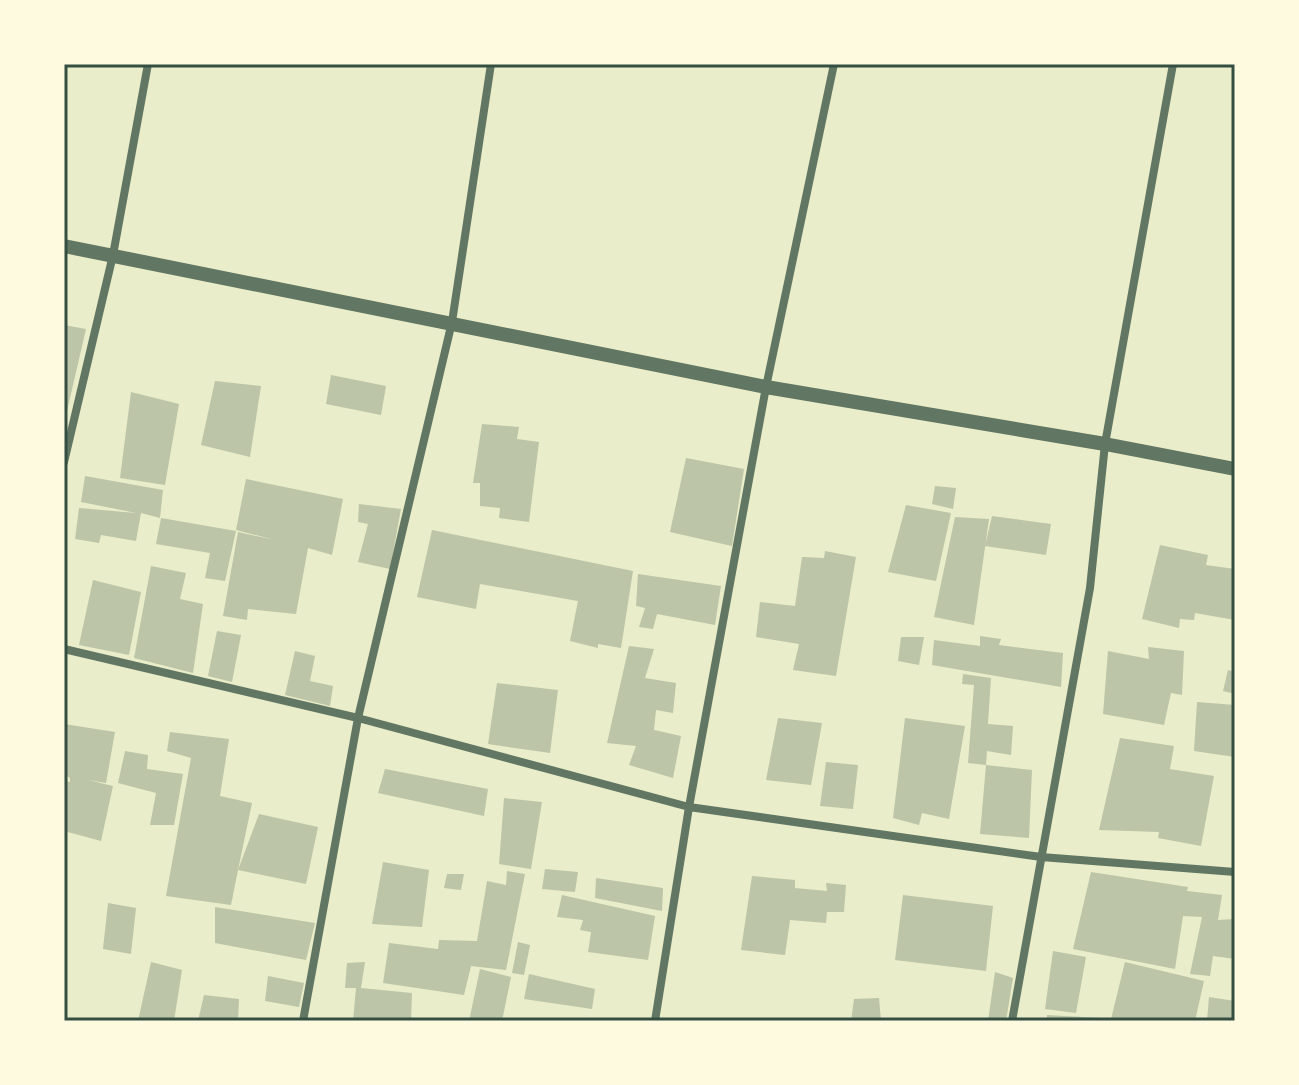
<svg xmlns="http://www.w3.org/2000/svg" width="1299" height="1085" viewBox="0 0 1299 1085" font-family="'Roboto Condensed',sans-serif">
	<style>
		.building { fill: #bcc5a7 }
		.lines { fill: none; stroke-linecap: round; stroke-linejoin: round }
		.minor { stroke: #617663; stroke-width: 8 }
		.tertiary { stroke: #617663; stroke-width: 14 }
		.neatline { fill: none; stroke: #344e41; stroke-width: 3 }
	</style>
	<rect width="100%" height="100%" fill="#e9edc9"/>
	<path class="building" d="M64,325L86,329L67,411L64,410Z
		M331,375L386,386L381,415L326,404Z
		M215,381L261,386L250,457L201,445Z
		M131,392L179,404L165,485L120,478Z
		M482,424L519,427L517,439L539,442L529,522L499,518L500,508L480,506V483H473Z
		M686,458L744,469L732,546L670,532Z
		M85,476L163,490L160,518L141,513L136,541L101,535L99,543L75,539L79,508L136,513L81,502Z
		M246,479L343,499L332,555L308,548L296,614L248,609L247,620L223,616L238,532L275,540L236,530Z
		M935,486L956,488L953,509L932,504Z
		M359,504L401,509L390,569L358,562L368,524L358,522Z
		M906,505L951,513L936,581L888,572Z
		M992,516L1051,524L1046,555L985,546Z
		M955,517L989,519L974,625L934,617Z
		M161,518L236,531L225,581L205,578L210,553L156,544Z
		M432,530L633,571L621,648L598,644V648L570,641L578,601L480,584L476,609L417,597Z
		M1160,545L1208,555L1206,565L1235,569V620L1195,613L1194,620L1180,619L1179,628L1142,619Z
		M825,551L856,557L836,676L793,670L799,644L756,637L760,602L795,606L802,557L824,558Z
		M151,566L186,573L180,599L203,604L193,673L134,658Z
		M638,574L721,586L715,625L657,614L653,629L639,627L645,608L636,606Z
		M93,580L141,592L129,655L79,645Z
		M217,631L241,635L232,682L208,676Z
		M980,636L1001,639L999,645L1063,653L1061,687L932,665L934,640L980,646Z
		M901,637H924L919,665L898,661Z
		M629,646L654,649L645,678L676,683L673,713L656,710L654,730L681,736L673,778L629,765L636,746L607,743Z
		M1148,647L1184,651L1182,695L1171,693L1164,725L1103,714L1108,651L1149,659Z
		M295,651L315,656L310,681L333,686L330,706L285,695Z
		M1228,670L1235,672V694L1223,691Z
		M963,674L991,678L988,724L1013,726L1011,755L987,751L986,765L1032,770L1029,838L980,834L986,765L968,763L974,685L962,684Z
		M497,683L558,690L550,753L488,744Z
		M1197,702L1235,705V757L1194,751Z
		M778,718L822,723L811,785L766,780Z
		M905,718L965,726L949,819L922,813L919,825L893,818Z
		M64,724L115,732L106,783L88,780L113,786L101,841L64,831V781L70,782V778L64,774Z
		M170,732L229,739L220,796L252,803L238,870L259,814L318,827L306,884L238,870L231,905L166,896L191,758L167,751Z
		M1120,738L1174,746L1170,769L1214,776L1201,846L1158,838L1159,832L1099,830Z
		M125,751L148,755L147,769L183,774L174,825H150L156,793L118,783Z
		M826,762L858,765L853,809L820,806Z
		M385,769L488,789L484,816L378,793Z
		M504,798L542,802L531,869L499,864Z
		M383,862L429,870L422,927L372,924Z
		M545,869L578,872L575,892L542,889Z
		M507,871L525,874L506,970L471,966L464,995L383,983L389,943L438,949L439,940L477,941L487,881L506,885Z
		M1091,872L1188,887L1187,891L1222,895L1218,920L1235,919V959L1213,956L1210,976L1190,974L1202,917L1183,916L1175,969L1073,949Z
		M447,874H464L461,890L444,888Z
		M752,876L795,880V888L827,891L826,883L846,885L844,912H827L826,923L790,920L785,955L741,950Z
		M596,878L663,888L662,911L595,898Z
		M562,895L655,916L648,960L588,952L591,932L580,930L583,920L557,917Z
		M903,895L993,906L986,971L895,960Z
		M108,903L136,908L131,954L103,949Z
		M215,907L315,923L306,960L215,943Z
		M518,942L530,945L524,975L512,973Z
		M1053,951L1086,957L1076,1013L1045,1009Z
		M151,962L182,970L174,1021H138Z
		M365,962L361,988L412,993L411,1021H353L356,988H345L347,963Z
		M1125,962L1204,981L1195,1021L1111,1019Z
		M480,969L511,977L502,1021H469Z
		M995,972L1013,978L1006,1021H988Z
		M529,974L595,989L592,1009L524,999Z
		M268,976L304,983L299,1007L265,1001Z
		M204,995L239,999L238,1021H198Z
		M1209,997L1235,1001V1021H1207Z
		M879,998L881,1021H851L854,999Z
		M1047,1015L1102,1018V1021H1047Z"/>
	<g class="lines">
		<path class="minor" d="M64,462L113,255L148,64
			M64,649L358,718L689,807L1041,857L1235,872
			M303,1021L358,718L452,322L491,64
			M655,1021L689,807L766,387L834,64
			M1012,1021L1090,588L1105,444L1173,64"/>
		<path class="tertiary" d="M64,246L766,387L1105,444L1235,469"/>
	</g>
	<rect width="1299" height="1085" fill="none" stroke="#fefae0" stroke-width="132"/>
	<rect x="66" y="66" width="1167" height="953" class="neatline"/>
</svg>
